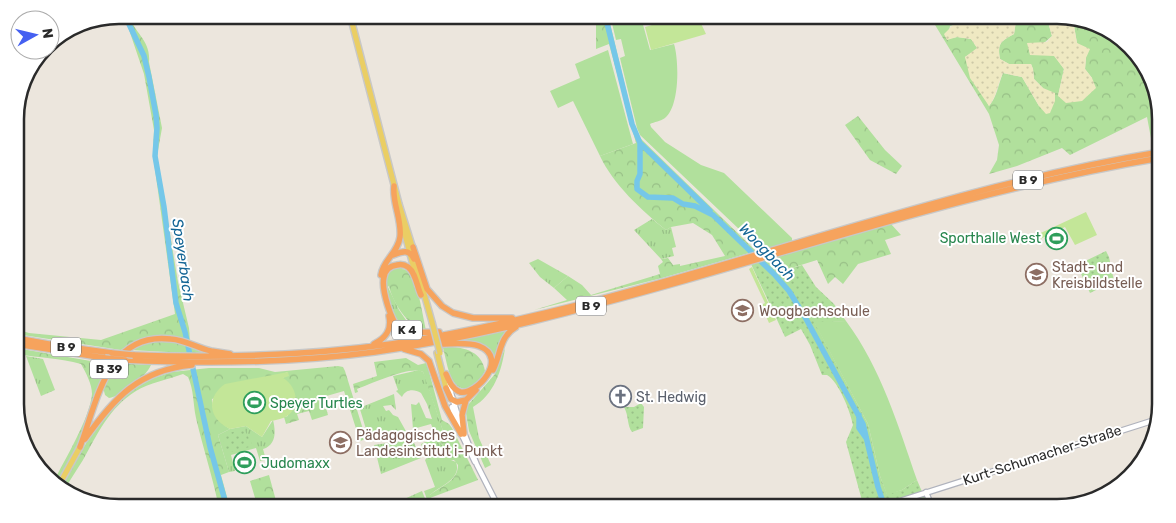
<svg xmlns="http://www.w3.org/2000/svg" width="1176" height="523" viewBox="0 0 1176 523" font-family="Rubik,sans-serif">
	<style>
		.grass { fill: url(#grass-tufts) }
		.forest { fill: url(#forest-crowns) }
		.sand { fill: url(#sand-dots) }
		.park { fill: url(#park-dots) }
		.garden { fill: #b1e09c }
		.pitch { fill: #c3e698 }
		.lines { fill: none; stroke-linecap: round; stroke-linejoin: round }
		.stream { stroke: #75c7e9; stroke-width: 1 }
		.river { stroke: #75c7e9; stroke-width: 5.5 }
		.secondary-casing { stroke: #b0b3bd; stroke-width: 7 }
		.primary-casing { stroke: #c8c8c8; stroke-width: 8 }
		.highway-casing { stroke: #c8c8c8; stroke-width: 8 }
		.secondary { stroke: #fff; stroke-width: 4.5 }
		.primary { stroke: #eace64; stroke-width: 5 }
		.highway { stroke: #f6a35d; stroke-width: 5.5 }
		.primary-bridge-casing { stroke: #c8c8c8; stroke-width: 8; stroke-linecap: butt }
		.highway-bridge-casing { stroke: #c8c8c8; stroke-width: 8; stroke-linecap: butt }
		.primary-bridge { stroke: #eace64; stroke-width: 5 }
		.highway-bridge { stroke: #f6a35d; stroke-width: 5.5 }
		.labels { text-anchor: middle; stroke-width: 4; stroke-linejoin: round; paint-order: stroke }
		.shield { fill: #fff; stroke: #6a6a6a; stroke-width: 1 }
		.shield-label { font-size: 12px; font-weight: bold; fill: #2a2a2a }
		.leisure-label { font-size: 14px; fill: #27864d; stroke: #fff; text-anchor: start }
		.education-label { font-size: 14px; fill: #785e54; stroke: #fff; text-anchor: start }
		.worship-label { font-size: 14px; fill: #5b616d; stroke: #fff; text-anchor: start }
		.street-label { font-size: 14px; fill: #2a2a2a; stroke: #fff }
		.water-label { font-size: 15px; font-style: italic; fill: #146595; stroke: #fff }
		.rim { fill: none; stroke: #2a2a2a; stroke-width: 2.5 }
	</style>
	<defs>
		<pattern id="grass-tufts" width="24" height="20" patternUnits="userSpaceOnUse" patternTransform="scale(1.25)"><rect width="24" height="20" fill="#b1e09c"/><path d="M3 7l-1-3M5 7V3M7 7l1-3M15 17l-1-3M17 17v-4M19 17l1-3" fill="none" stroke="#98c087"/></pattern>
		<pattern id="forest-crowns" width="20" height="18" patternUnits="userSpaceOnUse" patternTransform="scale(1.25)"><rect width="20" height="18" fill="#b1e09c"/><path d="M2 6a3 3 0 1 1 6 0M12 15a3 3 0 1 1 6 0" fill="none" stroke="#98c087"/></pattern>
		<pattern id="sand-dots" width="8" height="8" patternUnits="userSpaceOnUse" patternTransform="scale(1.25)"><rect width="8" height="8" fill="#efe9c2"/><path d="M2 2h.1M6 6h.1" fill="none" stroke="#cdc8a7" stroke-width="1.8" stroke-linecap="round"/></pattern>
		<pattern id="park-dots" width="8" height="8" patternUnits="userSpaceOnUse" patternTransform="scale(1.25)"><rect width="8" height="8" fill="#b1e09c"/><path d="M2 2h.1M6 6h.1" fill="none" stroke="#98c087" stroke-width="1.8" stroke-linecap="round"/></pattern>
	</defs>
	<rect width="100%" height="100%" fill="#ece6dd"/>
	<path class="grass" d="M652,219L666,230L671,227L676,247L672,248L674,256L661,259L634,230Z
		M538,259L568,276L554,288L540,277L529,263Z
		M398,267L405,269H401L388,287L399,310L406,320L423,330C416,330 404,329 399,324C393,318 385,286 387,278C388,272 392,269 398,267Z
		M508,330L501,339L494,362L491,352L455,341Z
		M26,356L43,359L55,390L41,396Z
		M419,370L423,372L425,376L443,431L440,439L441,444L448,450L451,460L456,462C462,479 441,485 430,495L432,504L429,505L424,491L435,487L425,460L427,458L421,444L436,437L431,424L413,429L411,404L416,405L419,402L426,418L432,419L427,404L421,393C414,389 406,389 402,397L396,391L398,390L393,376Z
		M394,394L396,410L391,405L383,406L386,411L389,410L393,415L398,417L407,433L369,439L359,406L363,404L364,406Z
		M273,420C276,432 276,445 263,449L266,460L260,461L256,448L231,455L235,471L229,472L218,435L230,429L246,426L262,437Z
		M409,440L410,443H414L421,458L381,474L374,445Z
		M422,491L428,506L423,508H405L402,500Z"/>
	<path class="forest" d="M124,15H129C134,33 151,40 149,62L162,128L157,156L178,282L189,328L190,341C163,333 145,332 121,350L16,334V329L29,333L101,340L175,314L153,155L154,130L144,74Z
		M596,15H608L637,135L756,251L662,278L534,310L567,300L554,288L568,276L582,285L591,295L660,274L658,266L663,262L661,259L668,258L673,265L680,264V266L725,256L712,235L693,223L671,227L666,230C642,211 613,184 600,156L636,143L609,44L596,49Z
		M929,15H976L975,19L950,26L947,39L957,37L971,39L978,49L965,57L989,106C997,97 998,85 1003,73L1022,77L1039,106L1043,88L1034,79L1033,69L1031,64H1009L1000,59C997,43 1001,41 1014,34L1016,21L1013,15H1046L1052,36L1030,55H1054L1064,69L1058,96L1092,78L1085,69L1086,58L1077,43L1074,26L1079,19L1097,23L1139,55L1160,105V110L1158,111L1160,116V180L1153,149L1147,117L1070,155L1062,148L1017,166L989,174L997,160L999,145L989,114Z
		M858,116L885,150L902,166L896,174L870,160L845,125Z
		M891,224L901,235L885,240L891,254L858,264L843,284L835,277L828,284L817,260L788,269L779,256Z
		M401,269C405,269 408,271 411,274C418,284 423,317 426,330C408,330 384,291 389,275L396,270Z
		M152,340C166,341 195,342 203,354L131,350Z
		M448,347C465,347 482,352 485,371C482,377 476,386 469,388C449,393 447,360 443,348Z
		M16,348L108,364L77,448L58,484L54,481C65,459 90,418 92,394C92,384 86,373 81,364C60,358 39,358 17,354Z
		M505,348C502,370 494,395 473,407L479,438L491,465L485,468L469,431L466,413L468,405L495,374Z
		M406,358L418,365L426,363L427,364L442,420L449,424L452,428L478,480L430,498V495C441,486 458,481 458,465L454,460H447L443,457L444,454L448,451L440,442L443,431L423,372C411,365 371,384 357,389L358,392L355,393L353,384L377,376L374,362Z
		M115,363L151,365C146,377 122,396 109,398L105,395L103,387Z
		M338,366L343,367L345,371L366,439L360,441L344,391L323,397L328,415L312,420L309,411L297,414L299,420L286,424L284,417L288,416L283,378L288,372L212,399C211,411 219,423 230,429L218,435L229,472L221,475L230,508H219C213,478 203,448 196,418C193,404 194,390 188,377L183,374C170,379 148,383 136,391C109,408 98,433 83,460C77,470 70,479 65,490L61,487L92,433L109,411L128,392L154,378L172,372L209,368H259L275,372Z
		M269,475L278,508H258L250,481Z"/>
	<path class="sand" d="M976,15H1013L1016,21L1014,34C1001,41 997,43 1000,59L1009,64H1031L1033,69L1034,79L1043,88L1055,93V101L1050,113L1046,114L1039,106L1022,77L1003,73C997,85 997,96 989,106L970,78L965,57L977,48L971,39L957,37L947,40L944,34L953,25L975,19Z
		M1046,15H1057L1079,19L1074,26L1077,43L1090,49L1086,58L1085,69L1092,78L1096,88L1082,101L1066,103L1058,96L1064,69L1054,56L1030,55L1027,43L1047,42L1052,36Z"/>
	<path class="park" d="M1106,251L1109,257L1114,281L1090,293L1077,265Z
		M779,256L788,269L802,265L816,287L834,304L846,321L815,323L868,424L880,476L887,494L902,490L917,480L929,508H864L846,442L853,425C850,411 839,382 827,375H822L810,345L801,329L785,337L751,264Z
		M641,403L644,407L643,428L632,432C627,426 629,416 624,407H634Z
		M244,429L253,446L227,453L222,435Z"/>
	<path class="garden" d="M610,15H663L642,21L650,50L674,44C679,60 680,106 665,118C661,121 654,122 650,124L651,127L665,142L701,165L724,173L792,238V241L761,250L640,135L637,128L620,58L625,56L621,39L616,40Z
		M608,50L633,144L600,156L573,101L558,108L550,91L580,78L575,64Z
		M846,321C881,368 898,425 917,480L902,490L887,495L880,476L868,424L814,322Z"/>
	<path class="pitch" d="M686,15H697L706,34L651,50L645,27Z
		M1086,212L1097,235L1075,245L1065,227L1034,242L1032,237Z
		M752,267L776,320L769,323L761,305L765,303L749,269Z
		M288,372L289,376L283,378C296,385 302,407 287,416C282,419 276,420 271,421L262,437L246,426L230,429C208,419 206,397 225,384Z"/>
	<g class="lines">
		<path class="stream" d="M810,332H813"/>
		<path class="river" d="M126,15L128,22L144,56L149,77L156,115L157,128L155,156L164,207L176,303L185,332L210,447L227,508
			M605,15L632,124L640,143V174L637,181V189L648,197L673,198L683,204L695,206L713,215L774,274L789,291L805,317L863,424L878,487L882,499L889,508
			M640,143L710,211
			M859,415V428L866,438"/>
		<defs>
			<path id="secondary" d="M447,380L461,426
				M452,407L457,424
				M460,431L475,462
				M464,433L477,465L499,508
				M926,492L932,508
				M878,508L1158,419"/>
			<path id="primary" d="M350,15L399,204L413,249
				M401,219L414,269
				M416,265L432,322
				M437,353L446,388
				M59,485L80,447"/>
			<path id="highway" d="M413,247L427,289L442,306L453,313L473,318H512
				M393,255C403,251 409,249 414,259
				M381,275C383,260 398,253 400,237C402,219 392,203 394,186
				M421,295C417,287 416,273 408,267C405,265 401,264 397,265C390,266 385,270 384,277C381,288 391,323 400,328C412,334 426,332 439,332
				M16,338L54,345L112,353
				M16,344L105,358
				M374,344C386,338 392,330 389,316
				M440,344C452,344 468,342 479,346C510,358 476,396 460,392C452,389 449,381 446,374
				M404,349L421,354L429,361L445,406L461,434
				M133,355C220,358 305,356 391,344C653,304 899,195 1160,152
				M125,360C209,364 292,363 375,352C481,337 584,309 686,280C843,235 999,185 1160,158
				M493,370C501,354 499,337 516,327
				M446,388L451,399L457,402L466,400L476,390
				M464,434L462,415L466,400
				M85,439C114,398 139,370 192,365
				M80,447C97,402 107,331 171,339C185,340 198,348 211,351C217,352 224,353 230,354"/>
		</defs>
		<use href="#secondary" class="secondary-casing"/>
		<use href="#primary" class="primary-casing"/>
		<use href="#highway" class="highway-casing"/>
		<use href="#secondary" class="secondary"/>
		<use href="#primary" class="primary"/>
		<use href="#highway" class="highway"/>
		<defs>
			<path id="primary-bridge" d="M432,322L440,353"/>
			<path id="highway-bridge" d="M112,353L133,355
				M105,358L125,360"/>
		</defs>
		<use href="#primary-bridge" class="primary-bridge-casing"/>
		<use href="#highway-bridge" class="highway-bridge-casing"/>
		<use href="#primary-bridge" class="primary-bridge"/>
		<use href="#highway-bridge" class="highway-bridge"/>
	</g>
	<defs>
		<symbol id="stadium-ring" viewBox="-11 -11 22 22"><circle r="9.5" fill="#fff" stroke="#2e9e5b" stroke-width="1.5"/><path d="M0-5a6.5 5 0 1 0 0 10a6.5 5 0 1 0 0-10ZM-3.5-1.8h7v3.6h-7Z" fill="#2e9e5b"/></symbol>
		<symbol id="university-ring" viewBox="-11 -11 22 22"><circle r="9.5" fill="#fff" stroke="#8d6e63" stroke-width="1.5"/><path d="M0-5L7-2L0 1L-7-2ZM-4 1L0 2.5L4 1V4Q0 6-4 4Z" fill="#8d6e63"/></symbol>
		<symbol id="school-ring" viewBox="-11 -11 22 22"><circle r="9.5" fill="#fff" stroke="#8d6e63" stroke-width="1.5"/><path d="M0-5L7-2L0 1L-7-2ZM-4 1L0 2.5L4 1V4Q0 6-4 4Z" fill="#8d6e63"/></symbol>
		<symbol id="church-ring" viewBox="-11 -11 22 22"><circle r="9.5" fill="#fff" stroke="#6b7280" stroke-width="1.5"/><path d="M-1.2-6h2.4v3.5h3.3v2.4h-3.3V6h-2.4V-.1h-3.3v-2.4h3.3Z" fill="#6b7280"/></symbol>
	</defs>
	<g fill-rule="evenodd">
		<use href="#stadium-ring" x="1044" y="226" width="25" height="25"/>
		<use href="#university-ring" x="1024" y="262" width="25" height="25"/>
		<use href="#school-ring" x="730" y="298" width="25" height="25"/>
		<use href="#church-ring" x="608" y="384" width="25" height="25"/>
		<use href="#stadium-ring" x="242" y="390" width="25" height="25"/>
		<use href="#university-ring" x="328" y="430" width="25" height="25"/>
		<use href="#stadium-ring" x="232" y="450" width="25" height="25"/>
	</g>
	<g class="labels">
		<g class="shield">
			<rect x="1013" y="170.5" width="30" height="19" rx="4"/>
			<rect x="576" y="296.5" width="30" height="19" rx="4"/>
			<rect x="392" y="320.5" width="30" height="19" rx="4"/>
			<rect x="51" y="337.5" width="30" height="19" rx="4"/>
			<rect x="90" y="359.5" width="38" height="19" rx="4"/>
		</g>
		<g class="shield-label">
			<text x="1028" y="184">B 9</text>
			<text x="591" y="310">B 9</text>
			<text x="407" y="334">K 4</text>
			<text x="66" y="351">B 9</text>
			<text x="109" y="373">B 39</text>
		</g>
		<g class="leisure-label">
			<text x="1041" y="243" text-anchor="end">Sporthalle West</text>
			<text x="270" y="408">Speyer Turtles</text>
			<text x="261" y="468">Judomaxx</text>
		</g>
		<g class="education-label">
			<text x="1052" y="272">Stadt- und<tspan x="1052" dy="16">Kreisbildstelle</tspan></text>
			<text x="759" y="316">Woogbachschule</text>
			<text x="356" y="440">Pädagogisches<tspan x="356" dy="16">Landesinstitut i-Punkt</tspan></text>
		</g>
		<g class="worship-label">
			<text x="636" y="402">St. Hedwig</text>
		</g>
		<g class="street-label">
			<text transform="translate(1042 455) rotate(-18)" y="5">Kurt-Schumacher-Straße</text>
		</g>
		<g class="water-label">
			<text transform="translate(767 252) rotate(46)" y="5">Woogbach</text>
			<text transform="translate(183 260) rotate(82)" y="5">Speyerbach</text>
		</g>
	</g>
	<path d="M0 0H1176V523H0ZM119 24H1057A95 95 0 0 1 1152 119V404A95 95 0 0 1 1057 499H119A95 95 0 0 1 24 404V119A95 95 0 0 1 119 24Z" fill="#fff" fill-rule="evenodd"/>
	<path class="rim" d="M119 24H1057A95 95 0 0 1 1152 119V404A95 95 0 0 1 1057 499H119A95 95 0 0 1 24 404V119A95 95 0 0 1 119 24Z"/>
	<g transform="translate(35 35) rotate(82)"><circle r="24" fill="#ffffff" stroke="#aaaaaa"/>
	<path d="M0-4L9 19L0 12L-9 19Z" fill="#4560f1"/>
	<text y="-8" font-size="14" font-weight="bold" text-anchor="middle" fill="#2a2a2a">N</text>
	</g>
</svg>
